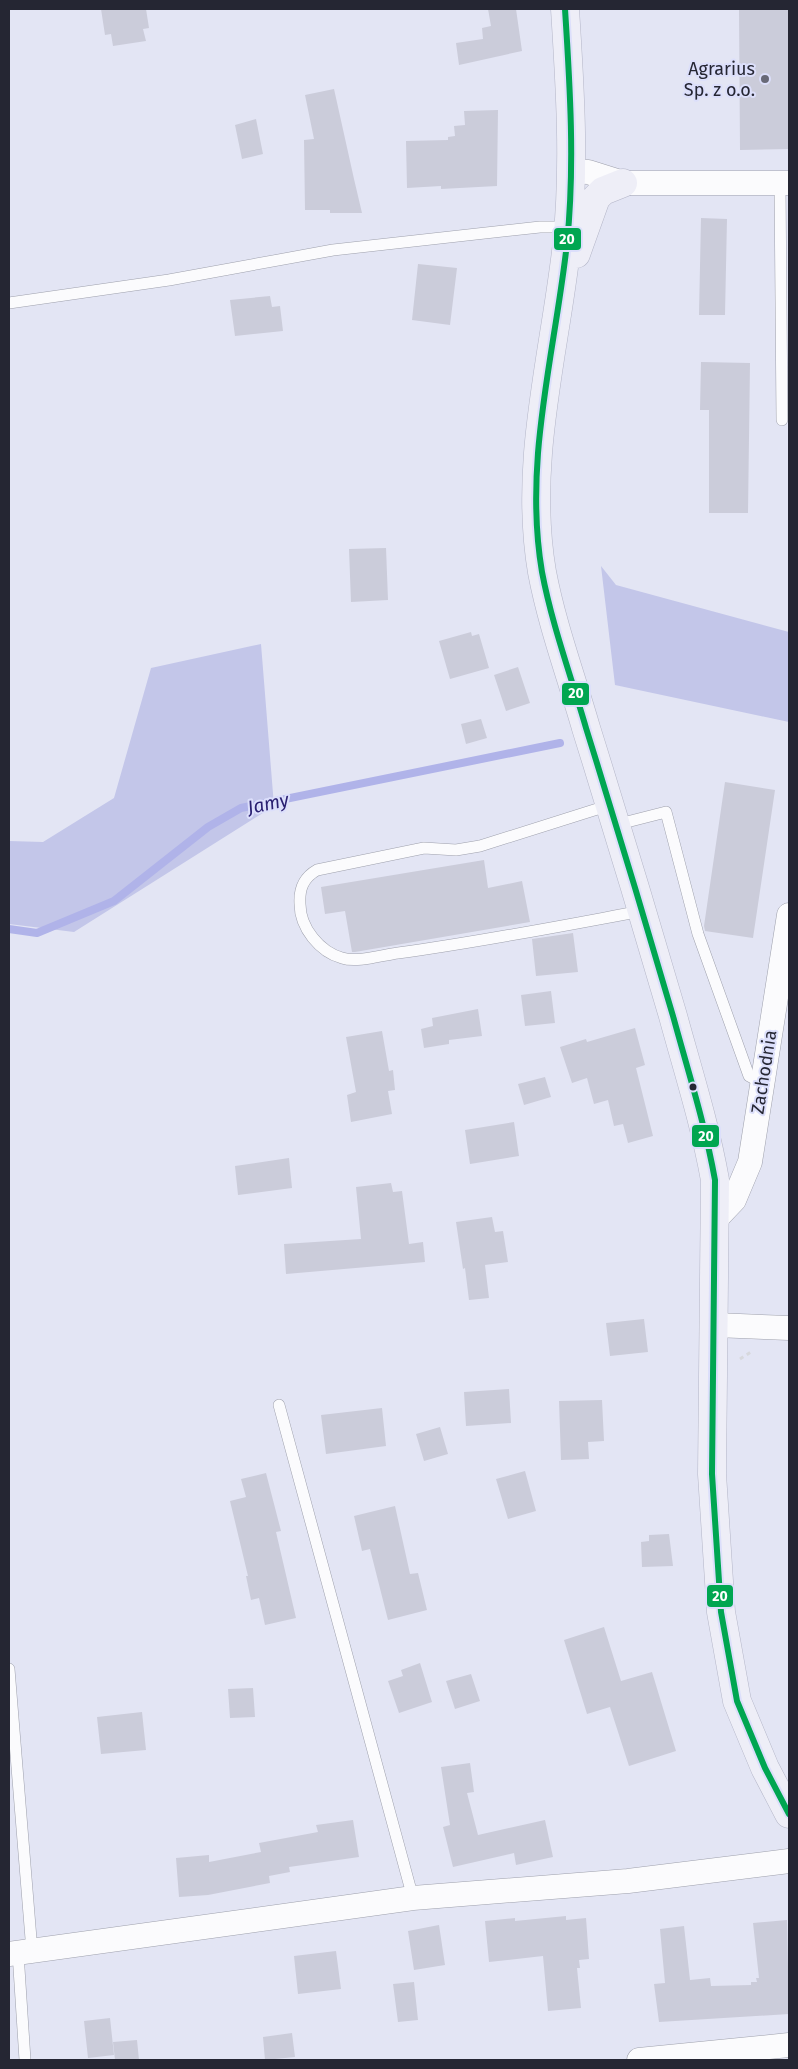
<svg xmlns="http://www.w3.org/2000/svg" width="798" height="2069" viewBox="0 0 798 2069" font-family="'Fira Sans',sans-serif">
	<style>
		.green { fill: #c3c6e9 }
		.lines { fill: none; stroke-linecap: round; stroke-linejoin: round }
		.stream { stroke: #b0b3e9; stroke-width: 8 }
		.building { fill: #cbccda }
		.lane-casing { stroke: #9ea0ac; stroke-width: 12 }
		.street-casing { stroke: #9ea0ac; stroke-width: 25 }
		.primary-casing { stroke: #b3b5c7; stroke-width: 29 }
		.path { stroke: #d7d8dd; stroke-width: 3; stroke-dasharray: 4 4; stroke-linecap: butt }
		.lane { stroke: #fbfbfd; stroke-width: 11 }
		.street { stroke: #fbfbfd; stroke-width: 24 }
		.primary { stroke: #eeeef7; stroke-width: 28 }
		.bus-1-casing { stroke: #dcdffb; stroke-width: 10 }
		.bus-1 { stroke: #00a651; stroke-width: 6 }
		.poi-dot { fill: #686977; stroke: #dcdffb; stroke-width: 2 }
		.bus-dot { fill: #252633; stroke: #dcdffb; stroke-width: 2 }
		.labels { text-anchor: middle; stroke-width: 4; stroke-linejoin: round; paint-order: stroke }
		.poi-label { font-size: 18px; fill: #252633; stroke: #dcdffb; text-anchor: end }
		.street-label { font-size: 18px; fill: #252633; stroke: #dcdffb }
		.water-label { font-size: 19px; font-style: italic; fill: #2a2071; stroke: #dcdffb }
		.line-badge { stroke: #dcdffb; stroke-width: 2 }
		.badge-label { font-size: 14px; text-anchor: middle; font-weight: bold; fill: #fff }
	</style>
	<rect width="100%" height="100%" fill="#e3e5f4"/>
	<path class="green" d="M601,566L616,585L789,632V722L615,685Z
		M261,644L274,806L74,932L9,924V841L43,842L114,798L151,668Z"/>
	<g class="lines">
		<path class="stream" d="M9,929L37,933L114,901L208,827L241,808L560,743"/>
	</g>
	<path class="building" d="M101,9H146L149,28L143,29L146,41L113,46L111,34L105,35Z
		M488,9H516L522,51L459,65L456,43L483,39L482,28L491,26Z
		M739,9H789V149L740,150Z
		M334,89L354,179L362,213H330V210H305L304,140L314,139L305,95Z
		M498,110L497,186L441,189V186L407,188L406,141L448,140V137L455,136L454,126L465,125L464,111Z
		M256,119L263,154L242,159L235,125Z
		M701,218L727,219L725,315H699Z
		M418,264L457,268L450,325L412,320Z
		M270,296L272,307L280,306L283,331L235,336L230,300Z
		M701,362L750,363L748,513H709V410H700Z
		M386,548L388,600L351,602L349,549Z
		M471,632L472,636L479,634L489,668L450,679L439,641Z
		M518,667L530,703L506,711L494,675Z
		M481,719L487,738L466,744L461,724Z
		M725,782L775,790L753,938L705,931L704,926Z
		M484,860L488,888L522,881L530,922L355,952H352L345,911L325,914L321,887Z
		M573,933L578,972L536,976L532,939Z
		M551,991L555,1023L525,1026L521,995Z
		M478,1009L482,1036L449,1040V1044L424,1048L421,1029L433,1026L432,1018Z
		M635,1028L645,1065L636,1068L653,1136L628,1143L623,1124L614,1126L608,1100L594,1104L587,1078L572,1083L560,1047L586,1039L587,1042Z
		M382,1031L389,1071L393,1070L395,1090L388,1091L392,1114L351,1122L347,1095L356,1092L346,1037Z
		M545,1077L551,1097L524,1105L518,1084Z
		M514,1122L519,1156L470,1164L465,1130Z
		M289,1158L292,1188L238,1195L235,1166Z
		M391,1183L393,1192L402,1191L409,1244L423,1242L425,1262L286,1274L284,1244L361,1239L356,1187Z
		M492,1217L495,1232L503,1231L508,1262L485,1265L489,1298L469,1300L465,1268L463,1269L456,1222Z
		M644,1319L648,1352L610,1356L606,1323Z
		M509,1389L511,1423L466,1426L464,1392Z
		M602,1400L604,1441L588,1442L589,1459L561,1460L559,1401Z
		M382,1408L386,1446L326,1454L321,1415Z
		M440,1427L448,1454L424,1461L416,1434Z
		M525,1471L536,1511L508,1519L496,1479Z
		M266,1473L281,1531L276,1532L296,1618L265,1625L259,1598L251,1600L246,1576H248L230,1501L246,1497L241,1479Z
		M395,1506L410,1574L418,1573L427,1610L388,1620L370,1549L362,1551L354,1516Z
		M669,1534L673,1566L642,1567L641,1542L649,1541V1535Z
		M604,1627L621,1681L652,1672L676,1751L629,1766L610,1707L587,1714L564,1640Z
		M420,1663L432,1702L399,1713L388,1681L403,1676L401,1670Z
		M471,1674L480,1701L455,1709L446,1681Z
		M253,1688L255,1717L230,1718L228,1689Z
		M142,1712L146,1750L101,1754L97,1717Z
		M470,1763L474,1792L467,1793L478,1835L545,1820L553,1857L516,1865L514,1853L453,1867L443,1827L450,1825L441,1767Z
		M353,1820L359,1857L289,1867L290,1872L269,1876L270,1883L208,1895L179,1897L176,1858L209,1855V1862L261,1852L259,1843L318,1832L316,1825Z
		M566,1916V1920L586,1918L589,1959L579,1960L580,1968H577L581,2008L548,2011L543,1956L489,1962L485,1921L515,1918V1921Z
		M787,1920L789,2014L659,2022L654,1984L665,1983L660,1929L684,1926L690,1980L710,1978L711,1986L751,1985V1982H757L756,1978H759L753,1923Z
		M439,1925L445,1965L414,1970L408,1931Z
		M336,1951L341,1989L298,1994L294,1956Z
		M414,1982L418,2020L398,2022L393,1984Z
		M110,2018L114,2055L88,2058L84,2021Z
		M292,2033L295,2057L265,2060L263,2037Z
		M137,2040L139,2060H115L113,2042Z"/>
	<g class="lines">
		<defs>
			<path id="lane" d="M780,184L782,420
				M9,303L169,280L333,250L540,227H568
				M610,805L480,846L456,850L424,848L317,870C303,878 299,889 300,904C300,928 320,952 342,958C357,963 382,955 398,953C480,942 561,926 642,911
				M615,825L666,812L698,934L749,1076L762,1083
				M279,1405L413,1898
				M9,1669L32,1951
				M18,1953L25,2060"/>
			<path id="street" d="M570,171L588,172L623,183H789
				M715,1220L734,1200L750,1162L789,915
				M715,1325L789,1328
				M9,1954L413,1898L628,1881L789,1861
				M639,2060L789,2045"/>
			<path id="primary" d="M565,9C570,86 575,166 567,243C555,353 523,461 542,572C552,625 571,676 586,728C616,824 645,920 673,1016C688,1071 705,1124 715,1180L712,1474L721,1612L737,1701L765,1768L789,1814
				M576,254L596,198L603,191L623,183"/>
		</defs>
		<use href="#lane" class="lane-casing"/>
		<use href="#street" class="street-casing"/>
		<use href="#primary" class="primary-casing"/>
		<path class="path" d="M740,1359L751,1352"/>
		<use href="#lane" class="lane"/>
		<use href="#street" class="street"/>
		<use href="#primary" class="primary"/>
		<defs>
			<path id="bus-1" d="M565,9C570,86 575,166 567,243C555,353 523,461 542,572C552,625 571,676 586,728C616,824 645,920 673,1016C688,1071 705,1124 715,1180L712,1474L721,1612L737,1701L765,1768L789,1814"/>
		</defs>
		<use href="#bus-1" class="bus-1-casing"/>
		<use href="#bus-1" class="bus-1"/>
	</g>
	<circle class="poi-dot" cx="765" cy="79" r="5"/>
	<circle class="bus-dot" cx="693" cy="1087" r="4.5"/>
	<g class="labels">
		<g class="poi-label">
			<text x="755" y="75">Agrarius<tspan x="755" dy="21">Sp. z o.o.</tspan></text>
		</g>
		<g class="street-label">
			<text transform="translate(764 1072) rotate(-81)" y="6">Zachodnia</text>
		</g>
		<g class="water-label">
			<text transform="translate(268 803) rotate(-12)" y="7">Jamy</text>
		</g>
	</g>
	<g class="line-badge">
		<rect x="553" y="227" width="29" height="24" rx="5" fill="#00a651"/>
		<rect x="561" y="682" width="29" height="24" rx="5" fill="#00a651"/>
		<rect x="691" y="1124" width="29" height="24" rx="5" fill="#00a651"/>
		<rect x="706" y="1584" width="28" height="24" rx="5" fill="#00a651"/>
	</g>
	<g class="badge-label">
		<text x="567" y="244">20</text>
		<text x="576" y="698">20</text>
		<text x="706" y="1141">20</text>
		<text x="720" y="1601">20</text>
	</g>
	<rect width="798" height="2069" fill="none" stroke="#252633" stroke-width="20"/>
</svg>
